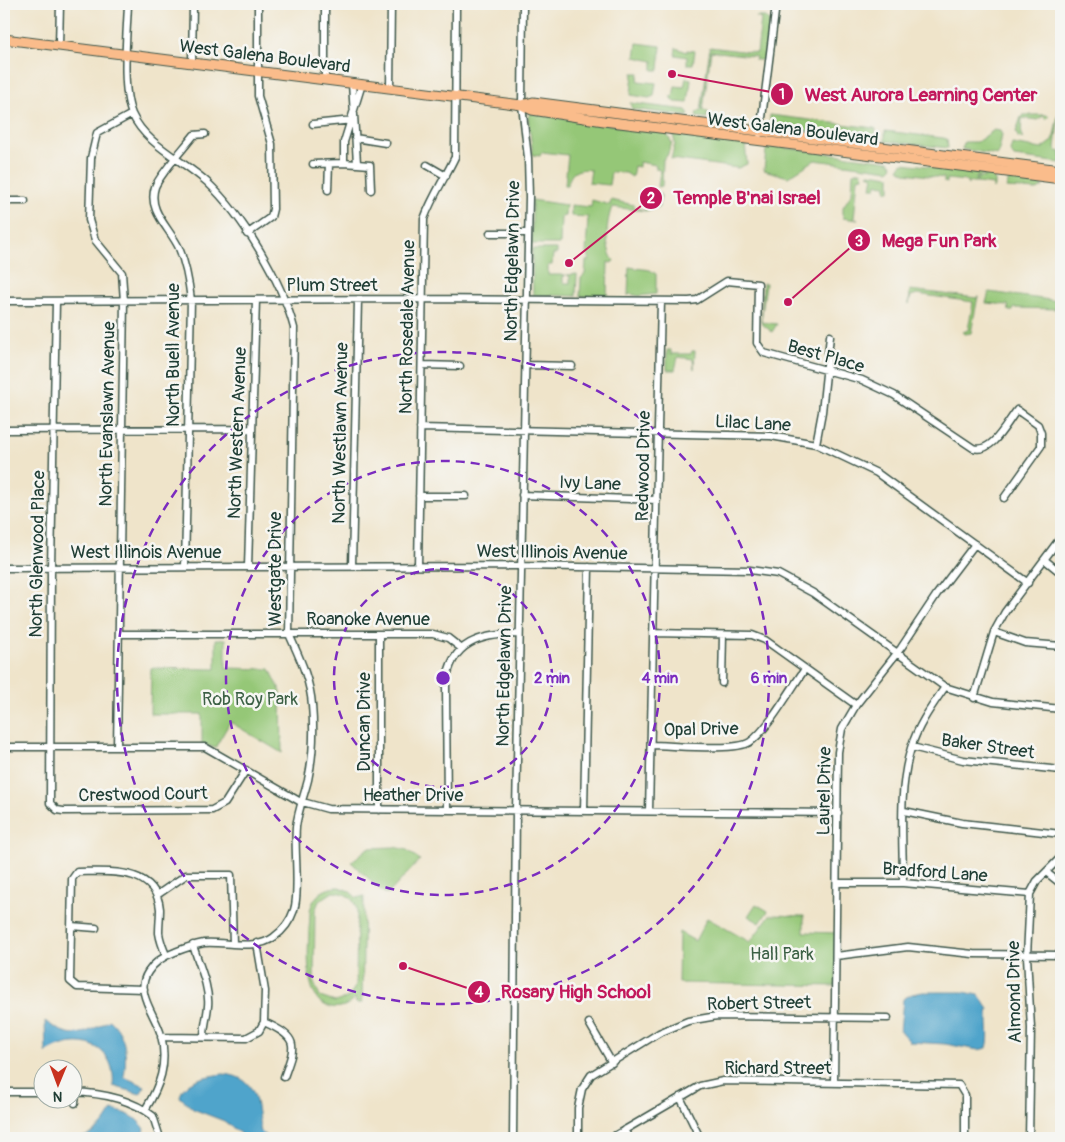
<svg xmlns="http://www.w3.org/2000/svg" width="1065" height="1142" viewBox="0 0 1065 1142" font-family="Pangolin,sans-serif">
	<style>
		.green { fill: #95c777; stroke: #5a8256; fill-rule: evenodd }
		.water { fill: #4fa4cb; stroke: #377080 }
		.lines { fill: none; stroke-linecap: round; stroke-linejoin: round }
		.minor-casing { stroke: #3e564a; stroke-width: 9 }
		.major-casing { stroke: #3e564a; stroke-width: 11 }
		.minor { stroke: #fff; stroke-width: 6 }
		.major { stroke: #fabc8b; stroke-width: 9 }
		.ring { fill: none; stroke: #7b2cbf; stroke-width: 2.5; stroke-dasharray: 9 6 }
		.labels { text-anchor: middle; stroke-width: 5; stroke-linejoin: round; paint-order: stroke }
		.street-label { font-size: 18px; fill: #1f3d34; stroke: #f6f6f2 }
		.park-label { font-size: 18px; fill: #3c6045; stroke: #f6f6f2 }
		.centre { fill: #7b2cbf; stroke: #f6f6f2; stroke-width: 2.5 }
		.ring-label { font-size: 15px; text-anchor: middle; font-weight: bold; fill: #7b2cbf; stroke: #f6f6f2; stroke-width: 5; stroke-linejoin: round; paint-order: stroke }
		.leader { fill: none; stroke: #c2185b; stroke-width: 2 }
		.callout-dot { fill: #c2185b; stroke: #f6f6f2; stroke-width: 2 }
		.mark-label { font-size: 15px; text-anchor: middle; font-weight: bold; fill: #fff }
		.callout-label { font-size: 19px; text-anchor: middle; font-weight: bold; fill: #c2185b; stroke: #f6f6f2; stroke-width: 5; stroke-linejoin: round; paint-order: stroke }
	</style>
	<rect width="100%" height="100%" fill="#f6f6f2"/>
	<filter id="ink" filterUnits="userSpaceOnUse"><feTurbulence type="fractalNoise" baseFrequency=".02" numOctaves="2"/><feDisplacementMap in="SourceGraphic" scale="10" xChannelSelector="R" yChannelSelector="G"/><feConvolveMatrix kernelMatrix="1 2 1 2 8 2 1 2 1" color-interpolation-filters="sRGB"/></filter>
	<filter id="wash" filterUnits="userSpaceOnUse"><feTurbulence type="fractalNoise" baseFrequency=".0096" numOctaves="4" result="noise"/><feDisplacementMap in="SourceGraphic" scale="20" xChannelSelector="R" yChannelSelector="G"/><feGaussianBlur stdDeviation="1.12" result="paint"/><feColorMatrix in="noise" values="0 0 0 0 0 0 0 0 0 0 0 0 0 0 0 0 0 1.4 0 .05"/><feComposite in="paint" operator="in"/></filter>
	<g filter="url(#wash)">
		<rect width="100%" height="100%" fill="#efe4ca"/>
		<path class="green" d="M756,17H765L770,22L765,58L762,60H755L756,57L752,56L711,51L703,110L708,112L707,118L696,117L697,112L701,111L710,47L757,53L761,19Z
			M637,43L661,46L659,70H653V61L635,57Z
			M676,48L687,52V50L695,51L693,64H687V57L675,55Z
			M633,73H639L638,81L656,83L654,96L649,98L631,95Z
			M686,78L691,79L688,103L675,102L670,97H673L675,86L684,87Z
			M630,103L686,110L689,114L688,116L632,109Z
			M530,113L666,133L672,143L667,156L663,159L662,186L658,187L660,170L656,169V165L639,162V167L634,166L632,177L626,173L611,172L609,185L589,183L591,170C579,168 570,171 568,185H565L568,155L542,152L540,156L533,155L528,117Z
			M770,115L874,128L876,129L875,137L870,139L770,126Z
			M1023,115H1048L1049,116L1046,119L1043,116L1038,120L1022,118L1021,136L1024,139L1018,137L1016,132L1021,117Z
			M1058,115H1061V118L1058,122L1055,148L1057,151L1061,152V163L1014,157L1010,151L1012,144L1042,149L1053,141Z
			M994,130L1000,131L1002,135L998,155L962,149L964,142H977Z
			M885,131L943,138L947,139L948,148L885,141Z
			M673,133L745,143L747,164L738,168L671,159L675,144Z
			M770,146L889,161L893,166L889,170L815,160L788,177L764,170L766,150Z
			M903,163L991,174L995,181V187L993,189V185L977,183V178L985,177L984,175L976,177V182H968V185L966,181L947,179V183L944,182V178L905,173L899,169Z
			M861,171L863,177L858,178L854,218L858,220L843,218V207L852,193L853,173Z
			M870,173L890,176V191H886V185L877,184L876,188H871L873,176L868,174Z
			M1013,176L1037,179L1043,187L1037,190L1006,188L1010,177Z
			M659,193L661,196L659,207L646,211L612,207C606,223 604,247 614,261L611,263L608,262L607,297L580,296L581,278L585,274L586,261L589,260V256L586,253L588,217L571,216V205L591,207L592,200L610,205L611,200L634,205V208L645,210L652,203L653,194Z
			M532,200L566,205L565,216L561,217L560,244H532Z
			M532,249H557V254H553L552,265H548V275H566L563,277V283H570V277L567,275L577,274L576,296L533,295Z
			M629,267L650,270L656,274V294L639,296L630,294L628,296Z
			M763,283H766L761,322L777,324L772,332L761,323Z
			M910,290L977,298L978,296L971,333L965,334L963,332L968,330L973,302L917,294L911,296L909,304Z
			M989,292L1058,301L1059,294H1061V309L1014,308L1013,311H1009L1008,305L986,303Z
			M667,350H671V354H691L692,351H695L694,369L693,359L678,357L675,370H667Z
			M216,639H226V668L270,669L281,692L282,753L230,722L215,748L202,744V714H150L151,668L216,669Z
			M394,847L407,850L420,860L389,893H384L351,862L368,848Z
			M339,887L349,891L357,898L364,896L362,1003H356L355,998C349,1005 341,1009 331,1007C299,1003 310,934 310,911C313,896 324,887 339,887ZM333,892C345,892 355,898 357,911L356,985L349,997L335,1002L320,997L314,983L315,911L319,901Z
			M756,904L768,911L760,923L748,916Z
			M770,915L804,916V932L837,933L836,986L678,983L679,932L695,941L707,918L750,942Z"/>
		<path class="water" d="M923,992H964L979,995L989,1009C986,1023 991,1035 987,1048L978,1050L945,1044L910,1042L900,1031L903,999L912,994Z
			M110,1020C127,1036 127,1056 124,1077L145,1086L140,1094L113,1086C117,1044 78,1032 46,1053L45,1021C72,1041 83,1035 110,1020Z
			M223,1074C261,1077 255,1106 261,1132L268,1138H246L224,1121L193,1109L180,1097C183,1079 208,1076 223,1074Z
			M112,1110C127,1113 136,1116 145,1129L143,1134L129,1138H81C97,1132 104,1125 112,1110Z"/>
	</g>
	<g filter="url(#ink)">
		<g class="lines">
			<defs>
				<path id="minor" d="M128,4C127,33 121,88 132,114C146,145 183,160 207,182C243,216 282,281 294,328L289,634C299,657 310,678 312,705C314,728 313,757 308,780C304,796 298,811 296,827C294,849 300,892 294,910C290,922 284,930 274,937C256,951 225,941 204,943C194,945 185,948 175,952C164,956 155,961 148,972C134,993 156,1015 161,1035C168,1064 160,1086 145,1110
					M325,4V80
					M59,46L60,4
					M192,63L193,4
					M352,83L357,163
					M390,88L391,4
					M313,124L353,120
					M760,134L776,4
					M355,138L386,143
					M344,163V142L362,84
					M313,164L344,163L370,165L371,190
					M427,165L446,176
					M328,190L329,164
					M4,201H25
					M490,233H528
					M247,234L271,217L273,209L272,144L258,96V4
					M4,301L424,299L689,301L697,300L727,281L758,284L757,343L764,353L862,380L894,395L973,448C992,454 1006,424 1017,410L1038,425L1041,433V446L1004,498
					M56,301L51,568L50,803L57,810L63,811L212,810L225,803L246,770
					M422,365L460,366
					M525,365L572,366
					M420,428L771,436L816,444L877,473L1028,583
					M4,430L251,429
					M816,444L822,412L830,336
					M522,495L657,500
					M419,496H466
					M1045,560L1061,573
					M352,566L358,300
					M418,566L424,219C432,197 445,178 455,157L456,4
					M185,567L191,300C189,282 186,265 179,248C170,228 147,211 155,187C160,174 185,147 194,135L205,134
					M248,567L256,300
					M4,568L521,566L750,570L778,574L813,593L945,687L993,702L1061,709
					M994,632L1025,643L1061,646
					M653,633L752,635L765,640L856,705
					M119,634H433L448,638L462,649
					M379,634V810
					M722,683L723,635
					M974,698L994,632L1005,612L1061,537
					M651,745C672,745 734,752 750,742C768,730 792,687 805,669
					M4,747H205L299,801L328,809L838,813
					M117,747L124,301L122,273L95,240L89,220L91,158L97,133L132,114
					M912,747L963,760L1061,770
					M447,810L446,685C450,641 482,634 519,634
					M584,811L589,567
					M649,811L661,301
					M904,811L962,823L1061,834
					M1046,872L1061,884
					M838,883H903L1030,894
					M903,883C903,839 898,790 911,748C918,725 932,706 945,687
					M157,895L186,875H231L233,944
					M71,926L96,928
					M193,945C198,963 210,987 208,1006C207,1017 204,1026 204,1037
					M836,956L908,947L973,954L1061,955
					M144,989L77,987L70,981L72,879L77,872C107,872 156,866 160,909C160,917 159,925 159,933C160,940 163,948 166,955
					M264,1022C299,1038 296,1044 284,1077
					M589,1023L612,1063
					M161,1037L246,1038L259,1031L264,1022L265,991L257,943
					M834,1083L838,752L842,729L856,705L901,648L937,594L975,544
					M4,1092H42
					M72,1092C101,1093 130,1098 153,1116L160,1138
					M680,1097L700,1138
					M75,1103L77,1083
					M624,1130L629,1138
					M513,1138L516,809L529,197L528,158L522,105L523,4
					M578,1138V1108L582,1089L591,1075L659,1033L688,1021L717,1016L888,1018
					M611,1138L700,1086L723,1081L959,1085L965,1095V1138
					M1029,1138L1031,1028L1027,956L1030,894L1037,881L1061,857"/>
				<path id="major" d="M4,39L522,105L532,110L604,121L1061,179
					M522,105L533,102L1061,170"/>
			</defs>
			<use href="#minor" class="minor-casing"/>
			<use href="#major" class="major-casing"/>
			<use href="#minor" class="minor"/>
			<use href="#major" class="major"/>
		</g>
	</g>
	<g class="ring">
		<circle cx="443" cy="678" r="109"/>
		<circle cx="443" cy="678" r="217"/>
		<circle cx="443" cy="678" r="326"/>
	</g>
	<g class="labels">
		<g class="street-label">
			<text transform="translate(265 56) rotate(7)" y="6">West Galena Boulevard</text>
			<text transform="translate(793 129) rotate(7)" y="6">West Galena Boulevard</text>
			<text transform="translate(512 261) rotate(-89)" y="6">North Edgelawn Drive</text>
			<text x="332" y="291">Plum Street</text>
			<text transform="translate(407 327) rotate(-89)" y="6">North Rosedale Avenue</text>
			<text transform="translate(173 355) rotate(-90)" y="6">North Buell Avenue</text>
			<text transform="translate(826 356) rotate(16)" y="6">Best Place</text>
			<text transform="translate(107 414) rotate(-89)" y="6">North Evanslawn Avenue</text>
			<text transform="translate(753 423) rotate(3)" y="6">Lilac Lane</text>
			<text transform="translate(237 433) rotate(-88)" y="6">North Western Avenue</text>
			<text transform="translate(340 433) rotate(-89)" y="6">North Westlawn Avenue</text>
			<text transform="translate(643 466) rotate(-89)" y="6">Redwood Drive</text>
			<text transform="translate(590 483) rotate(2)" y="6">Ivy Lane</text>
			<text x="146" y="558">West Illinois Avenue</text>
			<text transform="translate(552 552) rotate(1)" y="6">West Illinois Avenue</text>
			<text transform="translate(37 554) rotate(-89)" y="6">North Glenwood Place</text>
			<text transform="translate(275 569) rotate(-90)" y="6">Westgate Drive</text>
			<text x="368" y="625">Roanoke Avenue</text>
			<text transform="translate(504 666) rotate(-89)" y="6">North Edgelawn Drive</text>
			<text transform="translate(364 722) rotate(-90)" y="6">Duncan Drive</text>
			<text transform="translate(701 729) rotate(-1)" y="6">Opal Drive</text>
			<text transform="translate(988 746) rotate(8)" y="6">Baker Street</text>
			<text transform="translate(824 791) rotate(-89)" y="6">Laurel Drive</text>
			<text transform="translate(143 794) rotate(-1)" y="6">Crestwood Court</text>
			<text x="413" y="801">Heather Drive</text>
			<text transform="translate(935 872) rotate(4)" y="6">Bradford Lane</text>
			<text transform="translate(1014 992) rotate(-91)" y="6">Almond Drive</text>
			<text transform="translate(759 1003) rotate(-1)" y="6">Robert Street</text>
			<text x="778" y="1074">Richard Street</text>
		</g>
		<g class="park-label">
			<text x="250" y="705">Rob Roy Park</text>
			<text x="782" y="960">Hall Park</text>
		</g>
	</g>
	<circle cx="443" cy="678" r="8" class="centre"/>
	<g class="ring-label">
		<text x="552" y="683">2 min</text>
		<text x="660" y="683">4 min</text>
		<text x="769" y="683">6 min</text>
	</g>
	<path class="leader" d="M672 74L782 94M569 263L651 198M788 302L859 240M403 966L479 992"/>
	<g class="callout-dot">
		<circle cx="672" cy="74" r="5"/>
		<circle cx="569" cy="263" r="5"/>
		<circle cx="788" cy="302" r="5"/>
		<circle cx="403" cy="966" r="5"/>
		<circle cx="782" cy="94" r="12"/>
		<circle cx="651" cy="198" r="12"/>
		<circle cx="859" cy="240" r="12"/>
		<circle cx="479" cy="992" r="12"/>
	</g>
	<g class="mark-label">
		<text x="782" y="99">1</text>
		<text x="651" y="203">2</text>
		<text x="859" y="246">3</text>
		<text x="479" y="997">4</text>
	</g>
	<g class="callout-label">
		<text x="921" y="101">West Aurora Learning Center</text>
		<text x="747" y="204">Temple B'nai Israel</text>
		<text x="939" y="247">Mega Fun Park</text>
		<text x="576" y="998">Rosary High School</text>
	</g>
	<rect width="1065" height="1142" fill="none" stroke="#f6f6f2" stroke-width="20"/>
	<g transform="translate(58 1084) rotate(181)"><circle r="24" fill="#f6f6f2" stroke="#a0aca6"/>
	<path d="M0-4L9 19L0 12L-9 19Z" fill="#c8321e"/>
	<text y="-8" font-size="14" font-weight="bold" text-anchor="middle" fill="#1f3d34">N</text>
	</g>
</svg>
